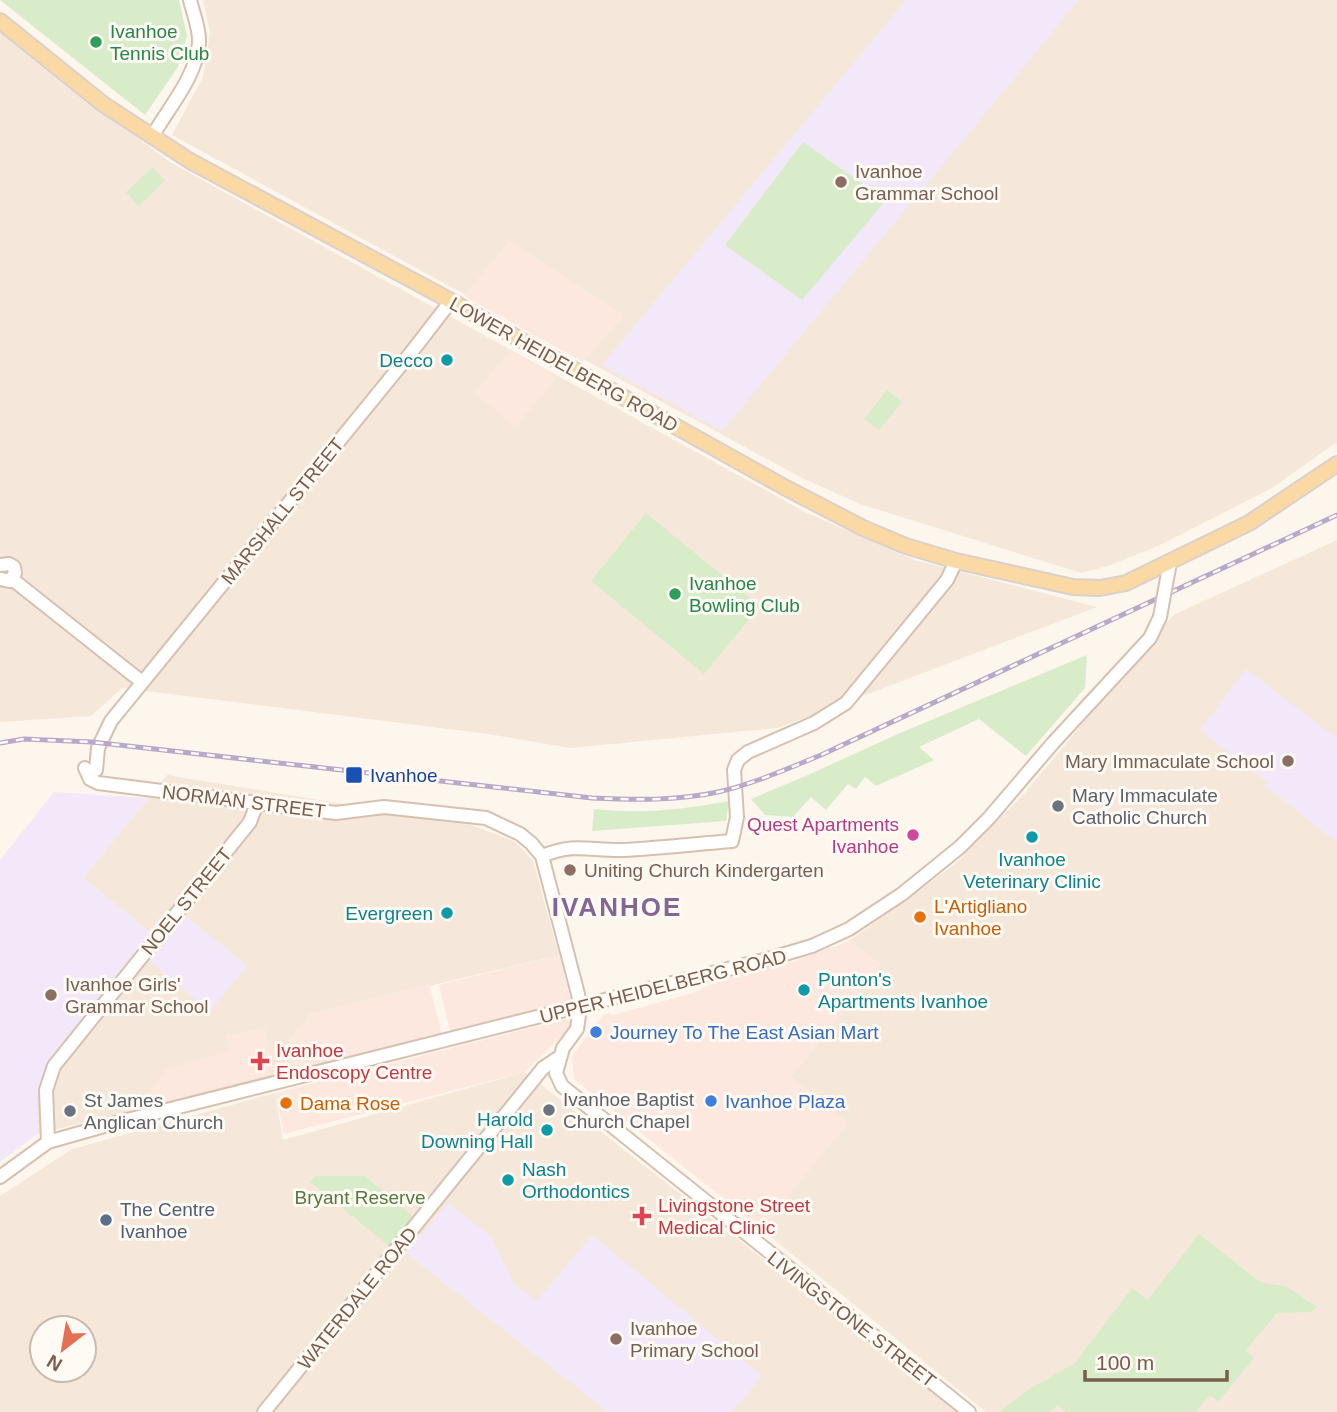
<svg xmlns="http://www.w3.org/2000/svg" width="1337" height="1412" viewBox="0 0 1337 1412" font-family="Arial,sans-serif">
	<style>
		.residential { fill: #f5e8da; fill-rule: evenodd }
		.commercial { fill: #fde8e0 }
		.education { fill: #f3e8fa }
		.green { fill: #d8ecc9 }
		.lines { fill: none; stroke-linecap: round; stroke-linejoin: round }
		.secondary-casing { stroke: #d6c0b0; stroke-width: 16 }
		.primary-casing { stroke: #dad1cd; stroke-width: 18 }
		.secondary { stroke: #fff; stroke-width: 12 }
		.primary { stroke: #fbd9a5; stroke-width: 14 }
		.rail-casing { stroke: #b9a8c9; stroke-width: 5 }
		.rail { stroke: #fffaf3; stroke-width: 2.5; stroke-dasharray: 8; stroke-linecap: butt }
		.secondary-bridge-casing { stroke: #d6c0b0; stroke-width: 16; stroke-linecap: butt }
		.secondary-bridge { stroke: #fff; stroke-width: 12 }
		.leisure-dot { fill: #2e9e5b; stroke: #fffaf3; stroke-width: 2.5 }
		.education-dot { fill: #8d6e63; stroke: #fffaf3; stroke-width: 2.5 }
		.culture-dot { fill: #0f9aa8; stroke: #fffaf3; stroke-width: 2.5 }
		.transit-dot { fill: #1a4fb4; stroke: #fffaf3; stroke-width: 2.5 }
		.worship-dot { fill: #6b7280; stroke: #fffaf3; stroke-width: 2.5 }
		.hotel-dot { fill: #d1479c; stroke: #fffaf3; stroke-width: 2.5 }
		.food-dot { fill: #e8710a; stroke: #fffaf3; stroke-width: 2.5 }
		.shop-dot { fill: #3f7fe0; stroke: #fffaf3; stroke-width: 2.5 }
		.health-dot { fill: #e0444e; stroke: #fffaf3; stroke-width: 2.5 }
		.service-dot { fill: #5c6f8a; stroke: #fffaf3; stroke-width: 2.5 }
		.labels { text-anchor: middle; stroke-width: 6; stroke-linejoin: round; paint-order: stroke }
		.leisure-label { font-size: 19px; fill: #27864d; stroke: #fffaf3; text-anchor: start }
		.education-label { font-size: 19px; fill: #785e54; stroke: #fffaf3; text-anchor: start }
		.culture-label { font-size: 19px; fill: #0d838f; stroke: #fffaf3; text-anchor: end }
		.street-label { font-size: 19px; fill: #7a5c4d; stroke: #fffaf3 }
		.transit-label { font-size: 19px; fill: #164399; stroke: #fffaf3; text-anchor: start }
		.worship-label { font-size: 19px; fill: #5b616d; stroke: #fffaf3; text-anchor: start }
		.hotel-label { font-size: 19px; fill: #b23c85; stroke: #fffaf3; text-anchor: end }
		.food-label { font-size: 19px; fill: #c56008; stroke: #fffaf3; text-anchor: start }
		.shop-label { font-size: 19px; fill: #366cbe; stroke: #fffaf3; text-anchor: start }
		.health-label { font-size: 19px; fill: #be3a42; stroke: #fffaf3; text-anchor: start }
		.park-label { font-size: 19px; fill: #537a41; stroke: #fffaf3 }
		.service-label { font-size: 19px; fill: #4e5e75; stroke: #fffaf3; text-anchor: start }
		.district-label { font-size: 26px; font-weight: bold; letter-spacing: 2px; fill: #846695; stroke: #fffaf3 }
	</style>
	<rect width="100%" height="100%" fill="#fdf6ec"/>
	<path class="residential" d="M203,0H1337V442L1272,488L1158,546L1108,566L1081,573L860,504L800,477L172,135L203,77L210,32Z
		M0,32L168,161L805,512L915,560L1097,607L778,728L570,748L488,734L122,688L91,716L0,722Z
		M1337,540V1412H986L761,1229L845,1123L791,1077L880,964L849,941L954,865L1024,794L1173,615Z
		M167,775L471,825L514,841L533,861L559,955L311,1014L287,1043L294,1071L37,1134V1094L54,1056L152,934L83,878Z
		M525,1072L958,1412H0V1196L72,1149L275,1093L283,1140ZM42,1328H84V1370H42Z"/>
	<path class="commercial" d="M509,241L624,315L583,362L464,296Z
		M510,350L557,378L515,427L475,393Z
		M849,941L881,964L791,1077L848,1123L761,1229L574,1079L572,1056L603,1015L610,1013L613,1015L693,993L720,980L795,961Z
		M559,955L571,1001L450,1031L439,985Z
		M429,984L442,1034L294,1071L287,1043L311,1014Z
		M570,1018V1028L525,1072L284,1134L275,1093Z
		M265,1028L274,1073L135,1110L166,1070L229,1050L226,1035Z"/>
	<path class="education" d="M906,0H1079L722,431L602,365Z
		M1246,669L1337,739V842L1265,786L1267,782L1200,730Z
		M54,792L148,798L83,878L152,934L54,1056L37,1094V1134L0,1162V860Z
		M186,916L247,966L210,1011L149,961Z
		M448,1203L490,1236L515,1285L537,1301L592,1235L762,1376L732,1412H608L406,1253Z"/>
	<path class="green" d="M0,0H179L187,36L178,67L145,115Z
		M803,142L886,200L802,300L725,245Z
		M153,167L165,181L138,206L126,192Z
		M887,390L902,402L879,430L864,419Z
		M646,513L760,606L704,674L591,581Z
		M1087,655L1085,688L1026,756L979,719L919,747L934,760L932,761L876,786L865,777L856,789L848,784L826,810L811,797L793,817L765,815L751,799L808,775L900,733Z
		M729,801L726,821L592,831L594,809C645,814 679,810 729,801Z
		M315,1176H365L411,1215V1218L389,1246L310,1182Z
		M1199,1234L1260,1282L1287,1287L1317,1307L1311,1312L1277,1313L1246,1350L1254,1358L1218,1402L1210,1395L1196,1412H1066L1057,1405L1051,1412H999L1031,1388L1075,1363L1132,1288L1148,1300Z"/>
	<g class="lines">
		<defs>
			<path id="secondary" d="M152,137C168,108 196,78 199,43C200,29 193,13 190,0
				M0,565L9,564L14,567L15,573L10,581L0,579
				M12,579L142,682
				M1166,584L1170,563
				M85,768L90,779L98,783L336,813L384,807L486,818L520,834L531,843L542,856L578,994L580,1008L577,1029L563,1048L556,1073L562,1086L969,1412
				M96,770L98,748L111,721L410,354L451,301
				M542,856C576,842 590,851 623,850C659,848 695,844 732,841L737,817L734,770L738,760L748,752L814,723L846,703L947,580L956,561
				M48,1142L46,1090L54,1066L250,822L257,803
				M0,1177L48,1142L115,1123L768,959L812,946L849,929L902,894L960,847L989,818L1053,743L1150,638L1160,617
				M264,1412L543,1068L558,1058"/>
			<path id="primary" d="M0,21L103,104L190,161L451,301L786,488L863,528L906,546L956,561L1073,587L1100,588L1126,583L1249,523L1337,464"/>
		</defs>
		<use href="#secondary" class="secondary-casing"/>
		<use href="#primary" class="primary-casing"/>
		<use href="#secondary" class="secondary"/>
		<use href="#primary" class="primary"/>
		<defs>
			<path id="rail" d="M0,743L24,739L92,742L592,798C634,800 676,801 718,792C753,784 787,769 821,755L1337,515"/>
		</defs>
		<use href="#rail" class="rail-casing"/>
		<use href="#rail" class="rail"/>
		<defs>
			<path id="secondary-bridge" d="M1160,617L1166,584"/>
		</defs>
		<use href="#secondary-bridge" class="secondary-bridge-casing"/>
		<use href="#secondary-bridge" class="secondary-bridge"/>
	</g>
	<g class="leisure-dot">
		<circle cx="96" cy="42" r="7"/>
		<circle cx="675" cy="594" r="7"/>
	</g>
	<g class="education-dot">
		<circle cx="841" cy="182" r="7"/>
		<circle cx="1288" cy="761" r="7"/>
		<circle cx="570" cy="870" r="7"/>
		<circle cx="51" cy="995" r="7"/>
		<circle cx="616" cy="1339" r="7"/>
	</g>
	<g class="culture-dot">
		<circle cx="447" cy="360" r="7"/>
		<circle cx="1032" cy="837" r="7"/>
		<circle cx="447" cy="913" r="7"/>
		<circle cx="804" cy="990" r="7"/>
		<circle cx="547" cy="1130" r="7"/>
		<circle cx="508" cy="1180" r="7"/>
	</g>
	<rect class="transit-dot" x="345" y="766" width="18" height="18" rx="3.5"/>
	<g class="worship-dot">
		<circle cx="1058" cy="806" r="7"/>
		<circle cx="549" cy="1110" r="7"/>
		<circle cx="70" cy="1111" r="7"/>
	</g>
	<circle class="hotel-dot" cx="913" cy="835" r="7"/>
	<g class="food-dot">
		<circle cx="920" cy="917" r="7"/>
		<circle cx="286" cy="1103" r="7"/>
	</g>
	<g class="shop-dot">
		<circle cx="596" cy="1032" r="7"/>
		<circle cx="711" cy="1101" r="7"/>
	</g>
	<g class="health-dot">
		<path d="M256.5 1050.5h7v7h7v7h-7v7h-7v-7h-7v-7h7z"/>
		<path d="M638.5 1205.5h7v7h7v7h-7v7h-7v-7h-7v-7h7z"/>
	</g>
	<circle class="service-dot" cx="106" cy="1220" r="7"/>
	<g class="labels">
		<g class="leisure-label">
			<text x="110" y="38">Ivanhoe<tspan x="110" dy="22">Tennis Club</tspan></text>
			<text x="689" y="590">Ivanhoe<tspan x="689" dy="22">Bowling Club</tspan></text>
		</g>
		<g class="education-label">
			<text x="855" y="178">Ivanhoe<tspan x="855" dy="22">Grammar School</tspan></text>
			<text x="1274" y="768" text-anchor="end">Mary Immaculate School</text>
			<text x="584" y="877">Uniting Church Kindergarten</text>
			<text x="65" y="991">Ivanhoe Girls'<tspan x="65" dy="22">Grammar School</tspan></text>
			<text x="630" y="1335">Ivanhoe<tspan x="630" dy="22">Primary School</tspan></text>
		</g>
		<g class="culture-label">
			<text x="433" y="367">Decco</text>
			<text x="1032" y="866" text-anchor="middle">Ivanhoe<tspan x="1032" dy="22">Veterinary Clinic</tspan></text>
			<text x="433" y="920">Evergreen</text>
			<text x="818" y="986" text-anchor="start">Punton's<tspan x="818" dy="22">Apartments Ivanhoe</tspan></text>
			<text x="533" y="1126">Harold<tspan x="533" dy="22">Downing Hall</tspan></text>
			<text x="522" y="1176" text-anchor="start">Nash<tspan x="522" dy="22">Orthodontics</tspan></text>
		</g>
		<g class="street-label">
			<text transform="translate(564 364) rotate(29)" y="7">LOWER HEIDELBERG ROAD</text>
			<text transform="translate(282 511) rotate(-51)" y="7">MARSHALL STREET</text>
			<text transform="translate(244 801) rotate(7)" y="7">NORMAN STREET</text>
			<text transform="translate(186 901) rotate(-51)" y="7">NOEL STREET</text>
			<text transform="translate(663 986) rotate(-14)" y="7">UPPER HEIDELBERG ROAD</text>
			<text transform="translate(357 1298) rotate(-51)" y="7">WATERDALE ROAD</text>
			<text transform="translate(852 1319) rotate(38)" y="7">LIVINGSTONE STREET</text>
		</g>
		<g class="transit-label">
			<text x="370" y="782">Ivanhoe</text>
		</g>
		<g class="worship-label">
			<text x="1072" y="802">Mary Immaculate<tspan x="1072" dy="22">Catholic Church</tspan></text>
			<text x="563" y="1106">Ivanhoe Baptist<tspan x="563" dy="22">Church Chapel</tspan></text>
			<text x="84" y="1107">St James<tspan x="84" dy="22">Anglican Church</tspan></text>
		</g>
		<g class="hotel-label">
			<text x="899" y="831">Quest Apartments<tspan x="899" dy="22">Ivanhoe</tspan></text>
		</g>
		<g class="food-label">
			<text x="934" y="913">L'Artigliano<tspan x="934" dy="22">Ivanhoe</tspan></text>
			<text x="300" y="1110">Dama Rose</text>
		</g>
		<g class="shop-label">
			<text x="610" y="1039">Journey To The East Asian Mart</text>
			<text x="725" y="1108">Ivanhoe Plaza</text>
		</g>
		<g class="health-label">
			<text x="276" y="1057">Ivanhoe<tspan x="276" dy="22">Endoscopy Centre</tspan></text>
			<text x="658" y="1212">Livingstone Street<tspan x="658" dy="22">Medical Clinic</tspan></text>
		</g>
		<g class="park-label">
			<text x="360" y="1204">Bryant Reserve</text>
		</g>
		<g class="service-label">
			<text x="120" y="1216">The Centre<tspan x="120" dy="22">Ivanhoe</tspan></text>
		</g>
		<g class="district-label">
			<text x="617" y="916">IVANHOE</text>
		</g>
	</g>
	<g transform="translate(63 1349) rotate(211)"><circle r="33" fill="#fffaf3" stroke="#cabbb1" stroke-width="2"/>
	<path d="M0-5L12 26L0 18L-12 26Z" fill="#e76f51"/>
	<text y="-10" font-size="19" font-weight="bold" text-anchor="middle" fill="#7a5c4d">N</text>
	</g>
	<path d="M1085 1370v10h142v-10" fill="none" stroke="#7a5c4d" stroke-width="3.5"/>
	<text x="1096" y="1370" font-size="21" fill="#7a5c4d" stroke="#fffaf3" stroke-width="5" paint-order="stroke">100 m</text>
</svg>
